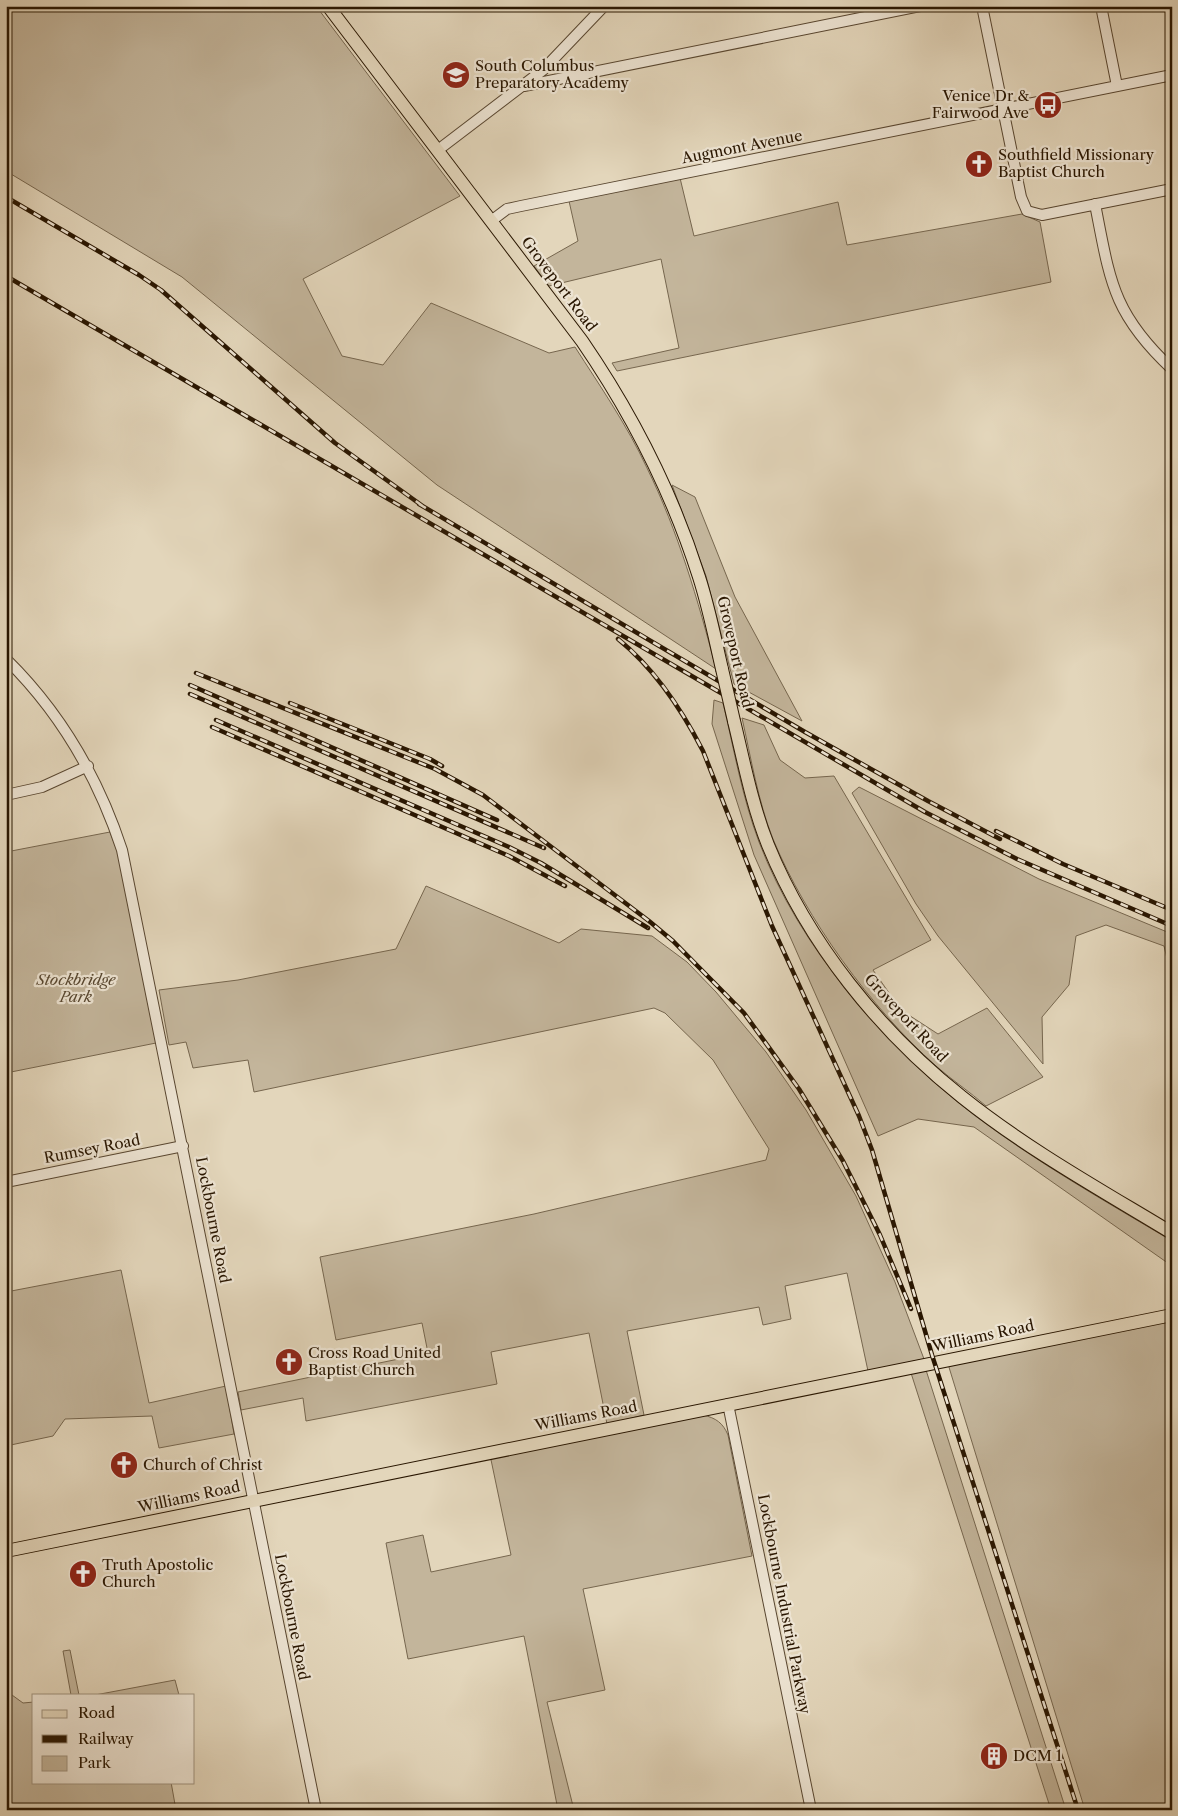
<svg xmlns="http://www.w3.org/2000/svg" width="1178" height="1816" viewBox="0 0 1178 1816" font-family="'Libre Caslon Text',serif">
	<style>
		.green { fill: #c3b59b; stroke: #76664e }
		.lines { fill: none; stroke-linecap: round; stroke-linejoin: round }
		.minor-casing { stroke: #584630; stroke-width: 12 }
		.major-casing { stroke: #291601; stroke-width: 14 }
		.minor { stroke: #ede4d3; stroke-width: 10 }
		.major { stroke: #e3d6bb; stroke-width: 12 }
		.rail-casing { stroke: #291601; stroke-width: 4.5 }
		.rail { stroke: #ede4d3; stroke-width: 2.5; stroke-dasharray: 8; stroke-linecap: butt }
		.major-bridge-casing { stroke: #291601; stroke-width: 14; stroke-linecap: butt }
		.major-bridge { stroke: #e3d6bb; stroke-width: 12 }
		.labels { text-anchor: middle; stroke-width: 4.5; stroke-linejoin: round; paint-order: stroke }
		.poi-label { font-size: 15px; fill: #291601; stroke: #ede4d3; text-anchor: start }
		.street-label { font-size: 15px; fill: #291601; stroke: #ede4d3 }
		.park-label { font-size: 15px; font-style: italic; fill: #57462f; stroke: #ede4d3 }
	</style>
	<rect width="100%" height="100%" fill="#e3d6bb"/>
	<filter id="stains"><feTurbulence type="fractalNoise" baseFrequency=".004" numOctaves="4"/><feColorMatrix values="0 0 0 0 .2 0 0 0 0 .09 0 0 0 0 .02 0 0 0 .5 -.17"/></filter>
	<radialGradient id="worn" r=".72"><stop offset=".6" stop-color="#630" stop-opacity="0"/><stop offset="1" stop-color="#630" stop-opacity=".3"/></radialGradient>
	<path class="green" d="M6,6H316L460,196L303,279L342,356L383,365L431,303L549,353L575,347C600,386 627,425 647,468C678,531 698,600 716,669L437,485L182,277L6,171Z
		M680,178L694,236L838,202L847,245L1022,214L1040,222L1051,282L617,371L612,363L679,348L661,259L549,286L534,266L578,241L569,201Z
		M672,485L695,497L735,597L802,721L734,684L706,576Z
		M714,700L723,703C734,749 742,797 759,842C799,947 885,1047 974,1115C1036,1162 1105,1201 1172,1241V1266L974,1127L918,1119L878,1136L754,855L712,724Z
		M742,718L764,725L780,760L805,778L834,776L931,940L873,970L901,1010L938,1034L987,1008L1043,1077L986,1106C970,1092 952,1080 936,1066C871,1008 806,919 773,839C758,801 751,758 742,718Z
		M859,787L1039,879L1172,934V980L1164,946L1106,925L1076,936L1069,985L1042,1017L1043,1064L938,936L916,904L852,793Z
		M110,832L118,853L156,1043L6,1073V852Z
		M426,886L559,943L581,929L652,936L687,962L716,992L766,1052L806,1110L856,1196L895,1282L924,1359L868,1371L847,1273L785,1286L791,1319L763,1325L759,1307L627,1331L644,1415L607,1424L589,1333L491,1352L497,1384L306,1421L303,1398L241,1410L238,1392L428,1353L422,1323L336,1340L320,1257L534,1214L766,1160L769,1149L713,1060L665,1013L654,1008L254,1092L248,1060L193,1068L186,1042L169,1045L159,990L238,980L396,949Z
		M121,1270L149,1403L226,1386L234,1434L159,1448L152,1416L65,1419L53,1436L6,1446V1292Z
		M1172,1319V1810H1085L948,1364Z
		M926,1370L1066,1810H1051L911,1373Z
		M703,1415C716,1418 723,1423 728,1435L752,1556L583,1589L605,1690L547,1702L574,1810H558L524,1636L408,1659L386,1543L423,1535L431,1572L511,1555L490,1455Z
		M70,1650L79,1695H71L63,1651Z
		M175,1680L179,1695H95Z
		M12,1695L23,1703L34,1702V1782H171L176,1810H6V1696Z"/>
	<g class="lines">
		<defs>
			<path id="minor" d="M982,6L1021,197L1027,211L1042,215L1172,189
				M1101,6L1117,86
				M524,86L920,6
				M438,150L543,70L604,6
				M1095,204C1110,280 1112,313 1172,369
				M491,221L507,209L521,206L1172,75
				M6,659C61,713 98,777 122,850L316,1810
				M6,795L42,787L88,766
				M6,1182L183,1146
				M728,1404L811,1810"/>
			<path id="major" d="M328,6L582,341C632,414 672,492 699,577C709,608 715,639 722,669
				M734,721C744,762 752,805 768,845C808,943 880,1032 962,1097C1027,1149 1101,1190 1172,1233
				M6,1551L1172,1315"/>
		</defs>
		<use href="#minor" class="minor-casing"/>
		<use href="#major" class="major-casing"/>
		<use href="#minor" class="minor"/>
		<use href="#major" class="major"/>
		<defs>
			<path id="rail" d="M6,197L139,275L161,290L335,443L424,507
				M6,276L925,812L1017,859L1172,926
				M419,504L805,732L928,801L1000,839
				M618,639C655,669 682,710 703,751L772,926L859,1116L872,1150L932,1355L1078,1810
				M196,673L435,769L483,795L649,921L673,941L744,1013L799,1089L843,1161L880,1235L911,1309
				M190,685L497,820
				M190,694L544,848
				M290,703L430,759L442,766
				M216,720L509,847L541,863L648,928
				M212,727L509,856L565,886
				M996,831L1063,864L1172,910"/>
		</defs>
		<use href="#rail" class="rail-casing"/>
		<use href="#rail" class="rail"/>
		<defs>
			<path id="major-bridge" d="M722,669L734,721"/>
		</defs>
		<use href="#major-bridge" class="major-bridge-casing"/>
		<use href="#major-bridge" class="major-bridge"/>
	</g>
	<defs>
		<symbol id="school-disc" viewBox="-11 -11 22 22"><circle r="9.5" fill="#8f2418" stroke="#ede4d3"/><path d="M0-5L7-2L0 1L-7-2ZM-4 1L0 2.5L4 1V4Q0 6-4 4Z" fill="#fff"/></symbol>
		<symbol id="bus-disc" viewBox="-11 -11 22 22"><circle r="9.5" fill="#8f2418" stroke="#ede4d3"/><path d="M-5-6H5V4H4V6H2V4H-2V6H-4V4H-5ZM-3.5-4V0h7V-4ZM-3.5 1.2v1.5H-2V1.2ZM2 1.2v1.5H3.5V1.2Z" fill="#fff"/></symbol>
		<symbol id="church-disc" viewBox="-11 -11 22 22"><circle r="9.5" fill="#8f2418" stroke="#ede4d3"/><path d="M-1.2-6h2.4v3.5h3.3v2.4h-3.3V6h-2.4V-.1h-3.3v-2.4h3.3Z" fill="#fff"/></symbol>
		<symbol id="building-disc" viewBox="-11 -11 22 22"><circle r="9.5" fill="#8f2418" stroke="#ede4d3"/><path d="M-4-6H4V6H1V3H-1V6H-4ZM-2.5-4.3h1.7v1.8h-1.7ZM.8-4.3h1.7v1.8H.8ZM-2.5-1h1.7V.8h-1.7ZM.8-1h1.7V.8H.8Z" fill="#fff"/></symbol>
	</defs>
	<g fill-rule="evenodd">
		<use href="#school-disc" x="440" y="59" width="32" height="32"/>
		<use href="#bus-disc" x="1032" y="89" width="32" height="32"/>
		<use href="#church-disc" x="963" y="148" width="32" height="32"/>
		<use href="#church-disc" x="273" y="1346" width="32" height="32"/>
		<use href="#church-disc" x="108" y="1449" width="32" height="32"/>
		<use href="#church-disc" x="67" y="1558" width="32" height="32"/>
		<use href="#building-disc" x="978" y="1740" width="32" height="32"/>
	</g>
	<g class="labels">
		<g class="poi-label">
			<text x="475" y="71">South Columbus<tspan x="475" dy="17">Preparatory Academy</tspan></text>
			<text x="1029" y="101" text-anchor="end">Venice Dr &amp;<tspan x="1029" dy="17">Fairwood Ave</tspan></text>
			<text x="998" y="160">Southfield Missionary<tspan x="998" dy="17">Baptist Church</tspan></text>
			<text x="308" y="1358">Cross Road United<tspan x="308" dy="17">Baptist Church</tspan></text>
			<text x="143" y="1470">Church of Christ</text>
			<text x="102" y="1570">Truth Apostolic<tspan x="102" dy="17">Church</tspan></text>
			<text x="1013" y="1761">DCM 1</text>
		</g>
		<g class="street-label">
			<text transform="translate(742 147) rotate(-11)" y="5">Augmont Avenue</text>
			<text transform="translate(559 284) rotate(53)" y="5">Groveport Road</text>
			<text transform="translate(735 652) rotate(77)" y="5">Groveport Road</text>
			<text transform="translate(906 1018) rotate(47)" y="5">Groveport Road</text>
			<text transform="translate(92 1149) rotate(-11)" y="5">Rumsey Road</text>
			<text transform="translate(213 1220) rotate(79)" y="5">Lockbourne Road</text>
			<text transform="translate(983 1336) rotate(-12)" y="5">Williams Road</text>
			<text transform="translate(586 1416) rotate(-11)" y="5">Williams Road</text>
			<text transform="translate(189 1497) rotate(-12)" y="5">Williams Road</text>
			<text transform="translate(784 1604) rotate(79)" y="5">Lockbourne Industrial Parkway</text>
			<text transform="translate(292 1617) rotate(79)" y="5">Lockbourne Road</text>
		</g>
		<g class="park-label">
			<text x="76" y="985">Stockbridge<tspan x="76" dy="17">Park</tspan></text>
		</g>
	</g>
	<rect width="1178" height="1816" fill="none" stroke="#e3d6bb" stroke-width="25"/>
	<rect x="8" y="8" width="1163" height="1801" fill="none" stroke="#291601" stroke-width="2.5"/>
	<rect x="12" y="12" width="1153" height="1791" fill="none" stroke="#291601"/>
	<rect x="32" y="1694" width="162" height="90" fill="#ede4d3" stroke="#9f927f"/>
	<rect x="42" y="1710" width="25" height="8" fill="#e3d6bb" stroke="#9f927f"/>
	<text x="78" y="1718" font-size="15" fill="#291601">Road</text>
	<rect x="42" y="1735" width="25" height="8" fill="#291601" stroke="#9f927f"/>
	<text x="78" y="1744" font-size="15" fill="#291601">Railway</text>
	<rect x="42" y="1756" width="25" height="15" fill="#c3b59b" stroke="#9f927f"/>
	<text x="78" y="1768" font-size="15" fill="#291601">Park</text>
	<rect width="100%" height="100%" filter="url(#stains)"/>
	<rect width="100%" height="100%" fill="url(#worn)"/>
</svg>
